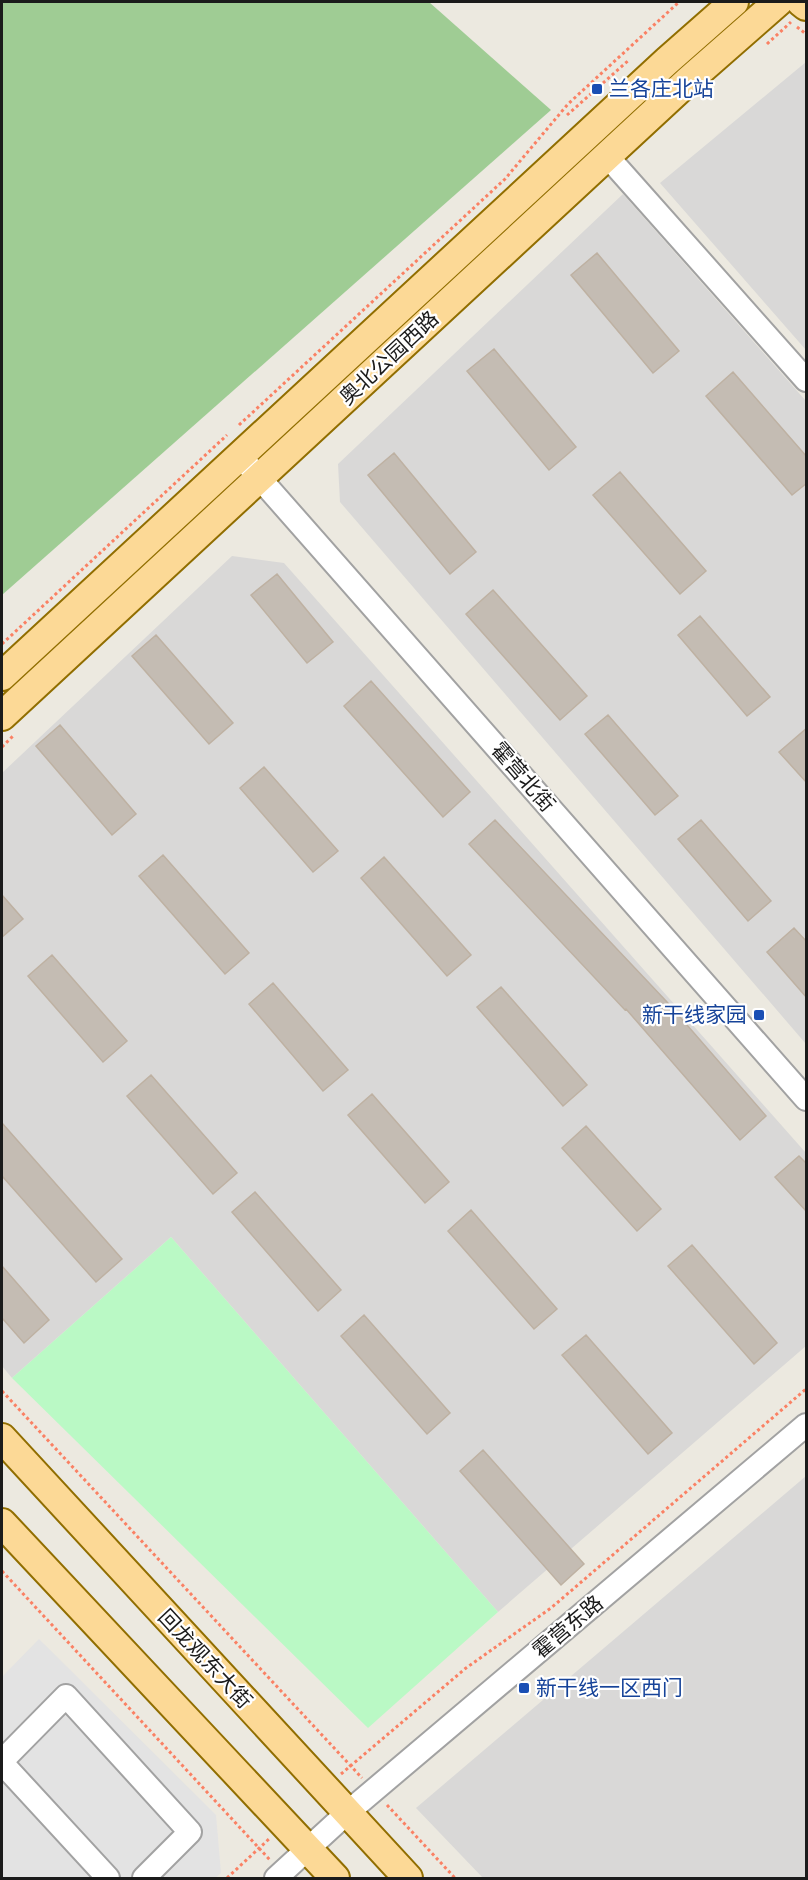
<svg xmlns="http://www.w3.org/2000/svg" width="808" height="1880" viewBox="0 0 808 1880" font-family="'Nunito Sans','Noto Sans SC',sans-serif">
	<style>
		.residential { fill: #d9d8d7 }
		.forest { fill: #9fcc94 }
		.park { fill: #baf9c5 }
		.parking { fill: #e3e3e3 }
		.building { fill: #c4bcb3; stroke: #beb1a2; stroke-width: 1.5 }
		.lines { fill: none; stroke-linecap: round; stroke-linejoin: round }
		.minor-casing { stroke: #a2a2a2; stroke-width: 26 }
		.major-casing { stroke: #916e00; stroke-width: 32 }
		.path { stroke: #fa8164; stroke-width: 3; stroke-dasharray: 3 3; stroke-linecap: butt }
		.minor { stroke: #fff; stroke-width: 22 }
		.major { stroke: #fcd996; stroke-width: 28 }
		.transit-dot { fill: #1a4fb4; stroke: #fff; stroke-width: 2 }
		.labels { text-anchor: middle; stroke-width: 4.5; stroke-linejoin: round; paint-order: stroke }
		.transit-label { font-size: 21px; fill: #164399; stroke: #fff; text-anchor: start }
		.street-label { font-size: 21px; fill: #1b1b1b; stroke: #fff }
	</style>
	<rect width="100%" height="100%" fill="#ece9e0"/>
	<path class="residential" d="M806,62V350L660,183Z
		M623,194L806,401V1044L340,502L338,464Z
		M232,556L284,563L806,1153V1346L498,1612L171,1237L12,1378L2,1366V773Z
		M806,1476V1878H483L416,1808Z"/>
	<path class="forest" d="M2,2H429L551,110L2,595Z"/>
	<path class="park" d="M171,1237L498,1612L368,1728L12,1378Z"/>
	<path class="parking" d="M39,1639L216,1815L221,1873L215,1878H2V1677Z"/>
	<path class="building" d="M597,253L679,351L653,373L571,275Z
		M494,349L576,447L549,470L467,371Z
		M733,372L807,457V483L792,495L706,396Z
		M394,453L476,552L450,574L368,475Z
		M620,472L706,571L680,594L593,495Z
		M277,574L333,642L307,663L251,595Z
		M493,590L587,696L560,720L466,614Z
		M700,616L770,697L747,716L678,635Z
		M156,635L233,723L209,744L132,656Z
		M371,681L470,792L443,817L344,706Z
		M608,715L678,796L655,815L585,734Z
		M60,725L136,814L112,835L36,746Z
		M807,728V783L779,752Z
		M264,767L338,851L313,872L240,788Z
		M495,820L667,1002L766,1116L740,1140L626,1009L625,1010L469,844Z
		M701,820L771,901L748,921L678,839Z
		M163,855L249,953L225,974L139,876Z
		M384,857L471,955L447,976L361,878Z
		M2,895L23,919L2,937Z
		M794,928L807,942V998L767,952Z
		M52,955L127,1041L103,1062L28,976Z
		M273,983L348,1070L323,1091L249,1004Z
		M501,987L587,1085L563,1106L477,1007Z
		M151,1075L237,1173L213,1194L127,1096Z
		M372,1094L449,1182L425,1203L348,1115Z
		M2,1123L122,1259L96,1282L2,1176Z
		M586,1126L661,1209L637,1231L562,1148Z
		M799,1156L807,1164V1212L775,1177Z
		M255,1192L341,1290L318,1311L232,1212Z
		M471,1210L557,1309L534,1329L448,1231Z
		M692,1245L777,1343L754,1364L668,1266Z
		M2,1266L49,1320L24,1343L2,1318Z
		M364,1315L450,1413L427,1434L341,1336Z
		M586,1335L672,1433L648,1454L562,1355Z
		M483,1450L584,1564L561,1585L460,1471Z"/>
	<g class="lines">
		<defs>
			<path id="minor" d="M607,156L806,380
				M248,465L806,1099
				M2,1761L66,1696L190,1832L144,1878
				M2,1763L108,1878
				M276,1878L347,1813L806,1425"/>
			<path id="major" d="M801,2L806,6
				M2,676L667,61L734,2
				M2,716L688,81L778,2
				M2,1438L408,1878
				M2,1523L335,1878"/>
		</defs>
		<use href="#minor" class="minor-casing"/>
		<use href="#major" class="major-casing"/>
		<path class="path" d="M797,27L806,34
			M767,44L791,22
			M567,115L629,60
			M239,425L505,179L568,104L679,2
			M2,644L227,435
			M2,747L13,736
			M2,1391L362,1778
			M2,1571L270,1860
			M341,1774L466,1668L551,1608L806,1389
			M387,1805L455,1878
			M227,1878L269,1839"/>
		<use href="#minor" class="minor"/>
		<use href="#major" class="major"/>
	</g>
	<g class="transit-dot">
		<rect x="591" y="83" width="12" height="12" rx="3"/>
		<rect x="753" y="1009" width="12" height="12" rx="3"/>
		<rect x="518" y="1682" width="12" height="12" rx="3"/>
	</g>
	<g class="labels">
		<g class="transit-label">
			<text x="609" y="96">兰各庄北站</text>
			<text x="747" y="1022" text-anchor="end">新干线家园</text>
			<text x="536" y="1695">新干线一区西门</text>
		</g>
		<g class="street-label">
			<text transform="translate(389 358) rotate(-43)" y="7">奥北公园西路</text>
			<text transform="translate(523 777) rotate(49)" y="7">霍营北街</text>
			<text transform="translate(568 1627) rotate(-40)" y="7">霍营东路</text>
			<text transform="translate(205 1659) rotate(47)" y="7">回龙观东大街</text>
		</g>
	</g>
	<rect width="808" height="1880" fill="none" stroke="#1b1b1b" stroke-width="6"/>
</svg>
